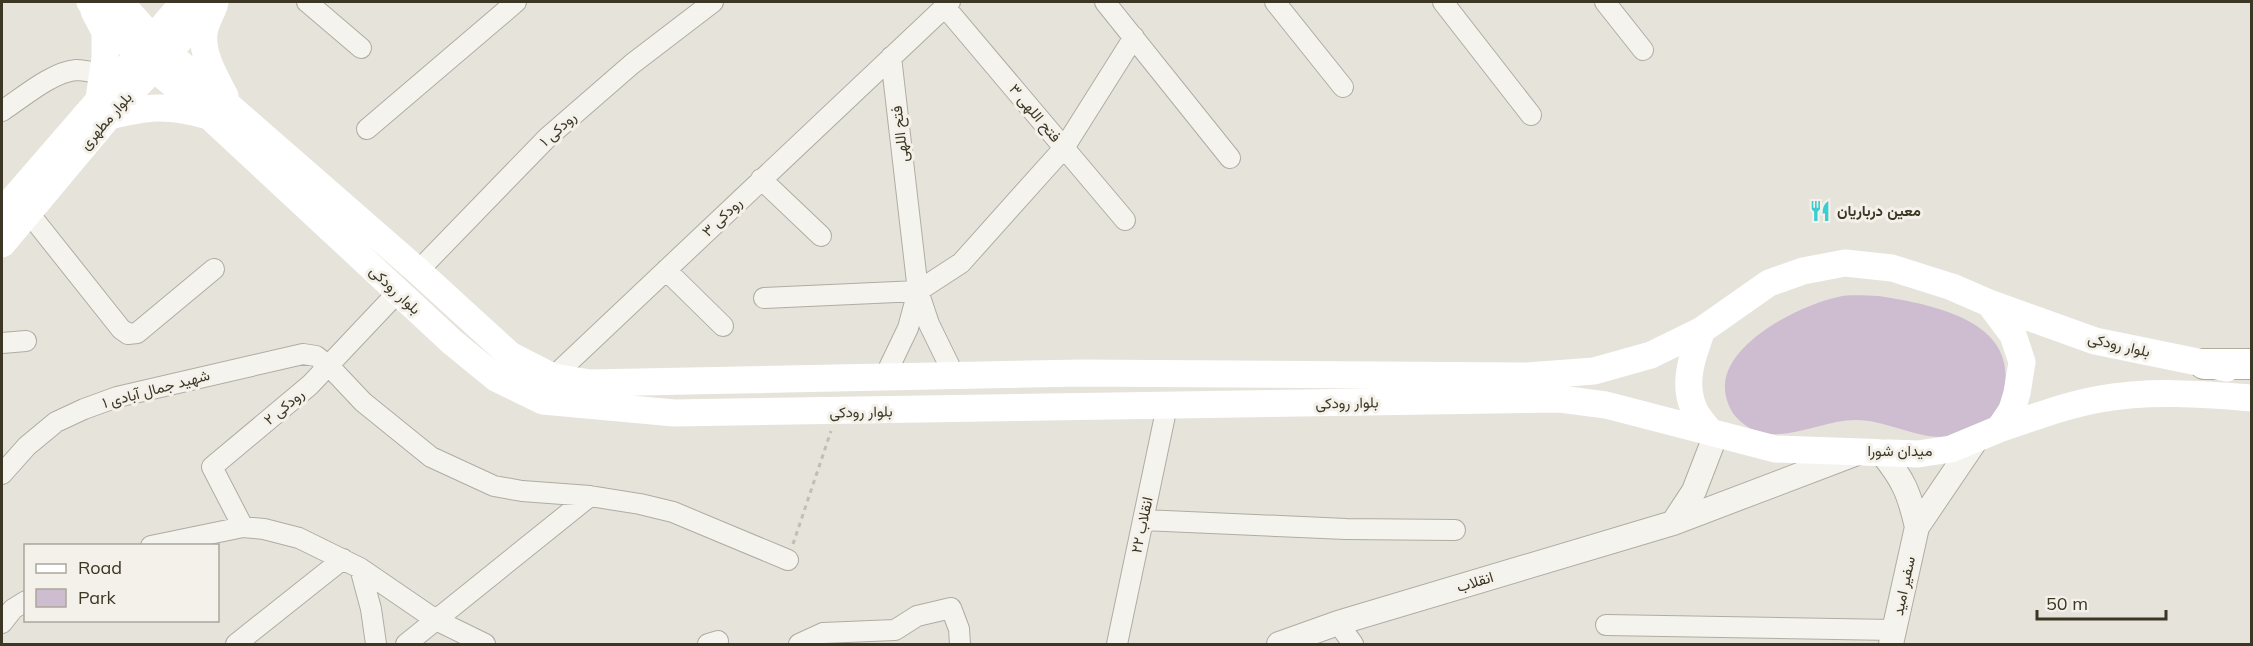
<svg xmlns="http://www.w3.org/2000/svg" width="2253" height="646" viewBox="0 0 2253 646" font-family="Mulish,Vazirmatn,sans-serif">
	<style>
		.green { fill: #cebcd0 }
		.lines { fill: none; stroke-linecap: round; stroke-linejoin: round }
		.minor-casing { stroke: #b0aca1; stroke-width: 22 }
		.tertiary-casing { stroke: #b0aca1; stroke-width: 26 }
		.primary-casing { stroke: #b2ac9a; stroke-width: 32 }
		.path { stroke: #c0beb6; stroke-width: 3; stroke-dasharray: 4.5 4.5; stroke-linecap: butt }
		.minor { stroke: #f4f3ee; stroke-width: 20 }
		.tertiary { stroke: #f4f3ee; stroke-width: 24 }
		.secondary { stroke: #fff; stroke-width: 27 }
		.primary { stroke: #fff; stroke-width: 30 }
		.labels { text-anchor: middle; stroke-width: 6; stroke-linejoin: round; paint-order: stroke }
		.street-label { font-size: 15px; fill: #3c3725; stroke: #f4f1ea }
		.poi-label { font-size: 15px; font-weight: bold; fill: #3c3725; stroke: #f4f1ea; text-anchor: start }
	</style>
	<rect width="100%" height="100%" fill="#e6e3db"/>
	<path class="green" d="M1879,296C1927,304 2014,318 2005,385C2003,400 1994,419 1981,427C1976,430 1968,430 1963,432C1956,434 1948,437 1941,437C1913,437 1885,420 1856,420C1815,420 1770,454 1736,417C1729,409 1724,395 1725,384C1728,341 1801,305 1838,297C1851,294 1866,296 1879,296Z"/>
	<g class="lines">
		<defs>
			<path id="minor" d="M307,2L361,48
				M1105,2L1230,158
				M1275,2L1343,87
				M1443,2L1531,115
				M1605,2L1643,50
				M945,7L1125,220
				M891,57L918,291L929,324L954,375
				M2,111C22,98 52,72 76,70C86,70 95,73 104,75
				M367,129L516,2
				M761,179L821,236
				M28,212L121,329L128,334L137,333L214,269
				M666,270L723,326
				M418,271L548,137L632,64L713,2
				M918,291L961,263L1064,148L1134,37
				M764,298L918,291
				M2,343L26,341
				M885,376L908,328L918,291
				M553,377L950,2
				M2,474L27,446L56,422L84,409L117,397L303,354L316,356L330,367L363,402L431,457L494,486L522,491L590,496L640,504L673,512L788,560
				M1143,520L1346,529L1455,530
				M243,527L212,467L310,385L397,293
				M151,546L243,527L264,529L299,538L360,568L436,620L485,644
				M360,568L371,609L376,644
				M2,623L13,609L26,601
				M1338,623L1353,644
				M1606,625L1894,630
				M236,644L343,559
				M406,644L590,496
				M708,644L718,641
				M799,644L823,633L895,630L917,616L951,608L959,629L960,644
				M1117,644L1167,406"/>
			<path id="tertiary" d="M1881,452C1903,479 1909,492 1917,527L1976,440
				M1673,523L1694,491L1716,434
				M1279,644L1338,623L1673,523L1857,453
				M1891,644L1917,527"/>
			<path id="primary" d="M2204,364H2252"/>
		</defs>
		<use href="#minor" class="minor-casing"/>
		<use href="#tertiary" class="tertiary-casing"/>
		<use href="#primary" class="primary-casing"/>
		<path class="path" d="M793,544L831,431"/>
		<use href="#minor" class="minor"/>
		<use href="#tertiary" class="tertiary"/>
		<path class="secondary" d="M90,2L138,55L193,101L452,342L496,378L543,401L674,413L1560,399L1606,405L1710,432
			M120,2L152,38L168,53L418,271L510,355L553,377L590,383L1081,373L1527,376L1594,371L1651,355L1702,330L1769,283L1803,271L1845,263L1892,268L1952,287L1989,303L2013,335L2022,362L2017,393L2012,410L1999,429L1951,449L1918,454L1775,449L1710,432C1705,425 1697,417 1694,409C1682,382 1693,355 1702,330
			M214,6C211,13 207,21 205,28C199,51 215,77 225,96
			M94,11L105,32V58L99,98
			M109,116C147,107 167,104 205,115
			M2,212L184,2
			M2,244L109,116L215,2
			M1989,303L2095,341L2227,368
			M1999,429C2032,418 2066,405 2100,399C2150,390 2201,394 2252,398"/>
		<use href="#primary" class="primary"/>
	</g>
	<defs>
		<symbol id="restaurant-bare" viewBox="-9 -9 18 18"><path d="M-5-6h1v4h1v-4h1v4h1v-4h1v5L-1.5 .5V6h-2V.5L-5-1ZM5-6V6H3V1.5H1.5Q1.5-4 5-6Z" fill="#3bced0" stroke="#f4f1ea" stroke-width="2.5" paint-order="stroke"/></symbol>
	</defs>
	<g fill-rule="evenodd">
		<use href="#restaurant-bare" x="1805" y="196" width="30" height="30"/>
	</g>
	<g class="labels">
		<g class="street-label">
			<text transform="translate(1035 113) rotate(50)" y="5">فتح اللهی ۳</text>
			<text transform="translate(106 121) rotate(-49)" y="5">بلوار مطهری</text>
			<text transform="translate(558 129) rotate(-42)" y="5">رودکی ۱</text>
			<text transform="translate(900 134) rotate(-97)" y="5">فتح اللهی</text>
			<text transform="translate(722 217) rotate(-44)" y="5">رودکی ۳</text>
			<text transform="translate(395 290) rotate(43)" y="5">بلوار رودکی</text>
			<text transform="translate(2119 345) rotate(13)" y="5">بلوار رودکی</text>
			<text transform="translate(156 389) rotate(-15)" y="5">شهید جمال آبادی ۱</text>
			<text transform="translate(1347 403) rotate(-1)" y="5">بلوار رودکی</text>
			<text transform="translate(284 407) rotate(-40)" y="5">رودکی ۲</text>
			<text transform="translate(861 412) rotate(-1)" y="5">بلوار رودکی</text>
			<text x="1900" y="456">میدان شورا</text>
			<text transform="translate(1142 525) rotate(-78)" y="5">انقلاب ۲۲</text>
			<text transform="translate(1475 582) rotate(-17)" y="5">انقلاب</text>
			<text transform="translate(1904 586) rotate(-78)" y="5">سفیر امید</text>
		</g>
		<g class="poi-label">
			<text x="1837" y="216">معین درباریان</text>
		</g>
	</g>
	<rect width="2253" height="646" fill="none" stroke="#3c3725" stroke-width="6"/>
	<rect x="24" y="544" width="195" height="78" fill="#f4f1ea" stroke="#aaa79b" stroke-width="1.5"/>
	<rect x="36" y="564" width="30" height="9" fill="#ffffff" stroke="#aaa79b" stroke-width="1.5"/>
	<text x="78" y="574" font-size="18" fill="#3c3725">Road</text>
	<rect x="36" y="589" width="30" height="18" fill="#cebcd0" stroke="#aaa79b" stroke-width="1.5"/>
	<text x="78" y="604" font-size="18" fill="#3c3725">Park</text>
	<path d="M2037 610v9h129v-9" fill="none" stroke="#3c3725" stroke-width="3"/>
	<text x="2046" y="610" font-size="18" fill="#3c3725" stroke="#f4f1ea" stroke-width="4.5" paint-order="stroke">50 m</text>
</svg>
